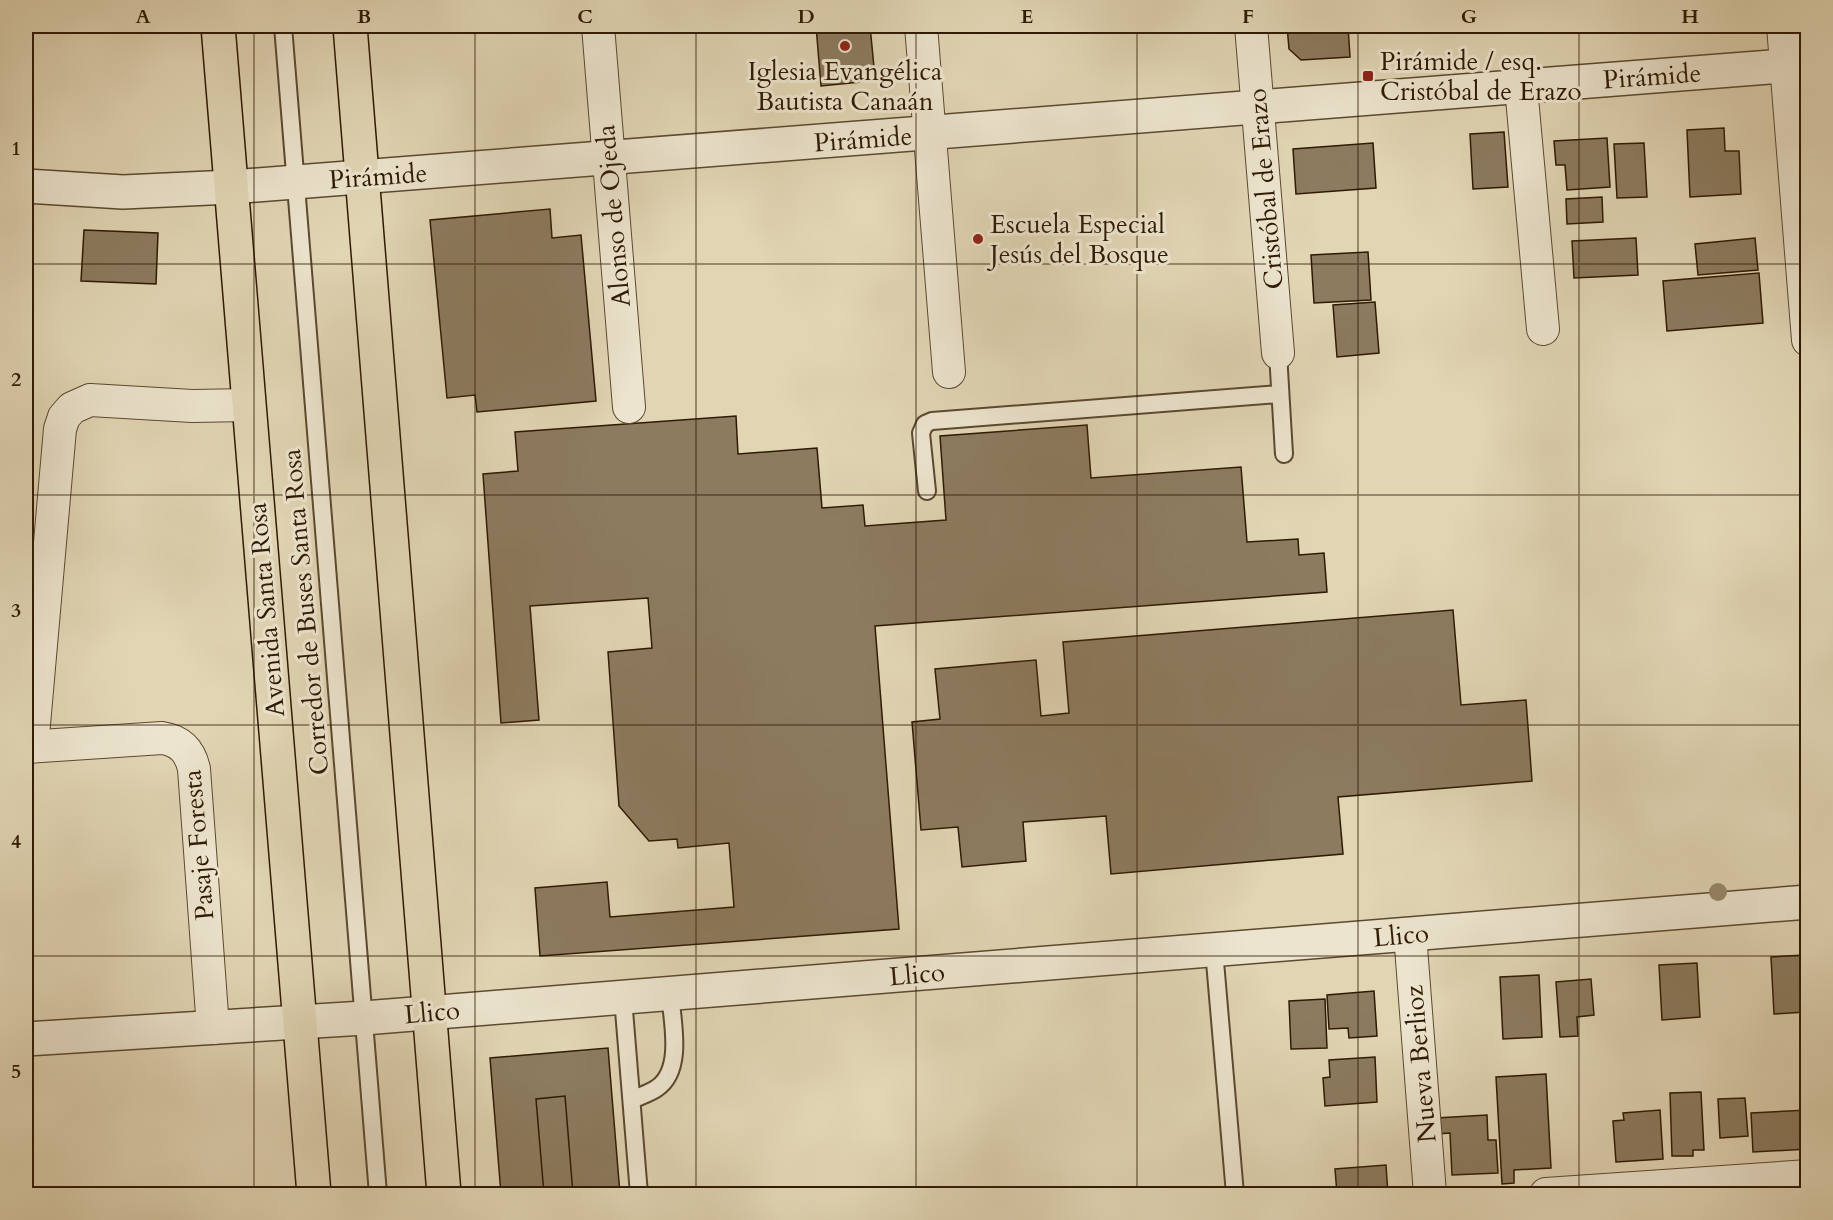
<svg xmlns="http://www.w3.org/2000/svg" width="1833" height="1220" viewBox="0 0 1833 1220" font-family="Cardo,serif">
	<style>
		.building { fill: #8c7b5f; stroke: #2f1a03; stroke-width: 1.5 }
		.lines { fill: none; stroke-linecap: round; stroke-linejoin: round }
		.service-casing { stroke: #5c492f; stroke-width: 20 }
		.minor-casing { stroke: #5c492f; stroke-width: 34 }
		.tertiary-casing { stroke: #5c492f; stroke-width: 36 }
		.primary-casing { stroke: #2f1a03; stroke-width: 36 }
		.service { stroke: #ece4ce; stroke-width: 16 }
		.minor { stroke: #ece4ce; stroke-width: 32 }
		.tertiary { stroke: #ece4ce; stroke-width: 33 }
		.primary { stroke: #e1d5b4; stroke-width: 33 }
		.tree { fill: #97876b }
		.grid { fill: none; stroke: #2f1a03; stroke-width: 1.5; stroke-opacity: 0.55 }
		.poi-dot { fill: #8f2418; stroke: #ece4ce; stroke-width: 2 }
		.labels { text-anchor: middle; stroke-width: 6; stroke-linejoin: round; paint-order: stroke }
		.poi-label { font-size: 26px; fill: #2f1a03; stroke: #ece4ce; text-anchor: start }
		.street-label { font-size: 26px; fill: #2f1a03; stroke: #ece4ce }
		.neatline { fill: none; stroke: #2f1a03; stroke-width: 2 }
		.grid-label { font-size: 20px; text-anchor: middle; font-weight: bold; fill: #2f1a03 }
	</style>
	<rect width="100%" height="100%" fill="#e1d5b4"/>
	<filter id="stains"><feTurbulence type="fractalNoise" baseFrequency=".00333" numOctaves="4"/><feColorMatrix values="0 0 0 0 .2 0 0 0 0 .09 0 0 0 0 .02 0 0 0 .5 -.17"/></filter>
	<radialGradient id="worn" r=".72"><stop offset=".6" stop-color="#630" stop-opacity="0"/><stop offset="1" stop-color="#630" stop-opacity=".3"/></radialGradient>
	<path class="building" d="M816,26H870L874,67L861,82L821,86Z
		M1287,26H1348L1350,57L1301,60L1289,49Z
		M1348,26H1394V27L1348,29Z
		M1724,128L1725,151H1739L1741,194L1690,197L1687,130Z
		M1504,132L1508,187L1473,189L1470,134Z
		M1607,138L1610,187L1567,190L1565,165H1556L1554,141Z
		M1373,143L1376,188L1296,194L1293,149Z
		M1644,143L1647,197L1617,198L1614,144Z
		M1602,197L1603,222L1567,224L1566,199Z
		M550,209L552,238L581,235L596,401L477,412L475,395L447,398L430,220Z
		M84,230L158,233L156,284L81,281Z
		M1636,238L1638,275L1574,278L1572,241Z
		M1755,238L1758,270L1698,275L1695,244Z
		M1368,252L1371,300L1314,303L1311,255Z
		M1759,273L1763,323L1667,331L1663,281Z
		M1375,302L1379,353L1337,357L1333,305Z
		M736,416L738,454L817,448L822,508L863,505L865,526L946,520L940,436L1087,425L1091,478L1241,467L1247,542L1298,539L1299,555L1324,553L1327,592L875,626L899,929L540,956L535,888L607,882L610,917L734,907L729,843L678,848L677,839L649,841L619,806L608,652L652,648L648,598L530,606L539,720L501,723L483,474L518,471L515,432Z
		M1453,610L1461,705L1526,700L1532,781L1338,797L1343,854L1111,874L1106,816L1023,822L1026,861L962,867L958,827L921,830L912,722L940,719L935,669L1036,660L1041,716L1069,713L1063,642Z
		M1804,955L1806,1012L1774,1014L1771,957Z
		M1697,963L1700,1017L1662,1020L1659,965Z
		M1539,975L1542,1037L1503,1039L1500,977Z
		M1591,979L1594,1015L1577,1017L1578,1036L1560,1037L1556,982Z
		M1374,991L1377,1036L1349,1038L1348,1028L1329,1029L1327,995Z
		M1325,999L1327,1048L1291,1049L1289,1001Z
		M608,1048L620,1194H573L565,1096L536,1099L544,1194H501L490,1058Z
		M1375,1057L1377,1102L1325,1106L1323,1078L1330,1077L1329,1060Z
		M1546,1074L1551,1168L1514,1170V1183L1502,1184L1496,1077Z
		M1701,1092L1704,1150H1693V1156H1672L1670,1093Z
		M565,1096L573,1194H544L536,1099Z
		M1745,1098L1748,1136L1720,1138L1718,1099Z
		M1660,1110L1663,1159L1616,1162L1613,1121L1624,1120L1623,1113Z
		M1808,1110V1149L1753,1152L1751,1113Z
		M1487,1115L1488,1140H1496L1498,1173L1452,1175L1450,1133L1436,1134V1118Z
		M1386,1165L1388,1194H1337L1335,1169Z
		M830,1190V1194H770Z"/>
	<g class="lines">
		<defs>
			<path id="service" d="M283,26L378,1194
				M1278,353L1284,454
				M927,491L921,433L925,424L932,421L1279,394
				M1214,950L1235,1194
				M623,998L639,1194
				M632,1100C640,1096 650,1093 657,1088C684,1070 672,1020 670,994"/>
			<path id="minor" d="M598,26L629,407
				M921,26L949,372
				M1251,26L1278,353
				M1783,26L1808,340
				M1521,87L1543,329
				M26,747L162,738C181,741 190,751 194,769L213,1028
				M32,747L60,429L64,417L72,408L90,400L192,406L249,405
				M1410,934L1430,1194
				M1546,1194L1808,1176"/>
			<path id="tertiary" d="M26,186L123,192L231,187L1808,64
				M26,1039L364,1018L1808,902"/>
			<path id="primary" d="M218,26L314,1194
				M350,26L444,1194"/>
		</defs>
		<use href="#service" class="service-casing"/>
		<use href="#minor" class="minor-casing"/>
		<use href="#tertiary" class="tertiary-casing"/>
		<use href="#primary" class="primary-casing"/>
		<use href="#service" class="service"/>
		<use href="#minor" class="minor"/>
		<use href="#tertiary" class="tertiary"/>
		<use href="#primary" class="primary"/>
	</g>
	<circle class="tree" cx="1718" cy="892" r="9"/>
	<path class="grid" d="M254,26V1194M475,26V1194M696,26V1194M916,26V1194M1137,26V1194M1358,26V1194M1579,26V1194M26,264H1808M26,495H1808M26,725H1808M26,956H1808"/>
	<g class="poi-dot">
		<circle cx="845" cy="46" r="6"/>
		<rect x="1362" y="70" width="12" height="12" rx="3"/>
		<circle cx="978" cy="239" r="6"/>
	</g>
	<g class="labels">
		<g class="poi-label">
			<text x="1380" y="70">Pirámide / esq.<tspan x="1380" dy="30">Cristóbal de Erazo</tspan></text>
			<text x="845" y="80" text-anchor="middle">Iglesia Evangélica<tspan x="845" dy="30">Bautista Canaán</tspan></text>
			<text x="990" y="233">Escuela Especial<tspan x="990" dy="30">Jesús del Bosque</tspan></text>
		</g>
		<g class="street-label">
			<text transform="translate(1652 76) rotate(-4)" y="9">Pirámide</text>
			<text transform="translate(863 139) rotate(-4)" y="9">Pirámide</text>
			<text transform="translate(378 176) rotate(-4)" y="9">Pirámide</text>
			<text transform="translate(1265 189) rotate(-95)" y="9">Cristóbal de Erazo</text>
			<text transform="translate(613 216) rotate(-95)" y="9">Alonso de Ojeda</text>
			<text transform="translate(266 610) rotate(-95)" y="9">Avenida Santa Rosa</text>
			<text transform="translate(305 612) rotate(-95)" y="9">Corredor de Buses Santa Rosa</text>
			<text transform="translate(198 845) rotate(-95)" y="9">Pasaje Foresta</text>
			<text transform="translate(1401 935) rotate(-5)" y="9">Llico</text>
			<text transform="translate(917 974) rotate(-5)" y="9">Llico</text>
			<text transform="translate(432 1012) rotate(-5)" y="9">Llico</text>
			<text transform="translate(1420 1064) rotate(-95)" y="9">Nueva Berlioz</text>
		</g>
	</g>
	<rect width="1833" height="1220" fill="none" stroke="#e1d5b4" stroke-width="66"/>
	<rect x="33" y="33" width="1767" height="1154" class="neatline"/>
	<g class="grid-label">
		<text x="143" y="23">A</text>
		<text x="364" y="23">B</text>
		<text x="585" y="23">C</text>
		<text x="806" y="23">D</text>
		<text x="1027" y="23">E</text>
		<text x="1248" y="23">F</text>
		<text x="1469" y="23">G</text>
		<text x="1690" y="23">H</text>
		<text x="16" y="155">1</text>
		<text x="16" y="386">2</text>
		<text x="16" y="617">3</text>
		<text x="16" y="848">4</text>
		<text x="16" y="1078">5</text>
	</g>
	<rect width="100%" height="100%" filter="url(#stains)"/>
	<rect width="100%" height="100%" fill="url(#worn)"/>
</svg>
